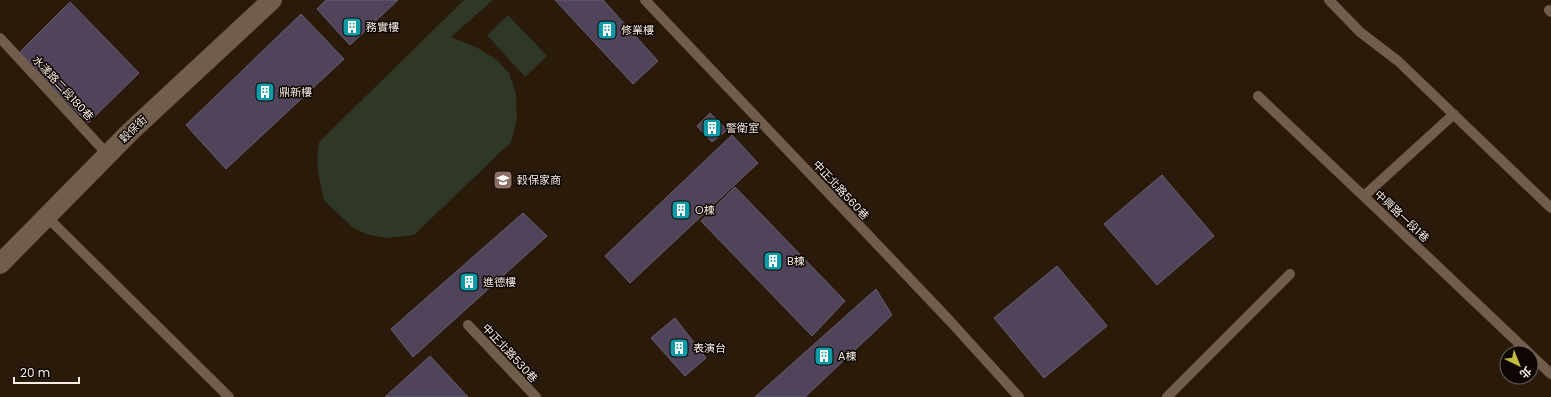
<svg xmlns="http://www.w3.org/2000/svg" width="1551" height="397" viewBox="0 0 1551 397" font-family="Poppins,'Noto Sans TC',sans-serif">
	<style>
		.green { fill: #2f3727 }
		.building { fill: #4f4459; stroke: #695e74 }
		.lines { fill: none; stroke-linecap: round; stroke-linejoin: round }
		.lane { stroke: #715d4b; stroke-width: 10 }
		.street { stroke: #715d4b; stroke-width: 20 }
		.labels { text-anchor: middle; stroke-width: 3; stroke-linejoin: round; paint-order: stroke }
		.poi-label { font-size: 11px; fill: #f8ece2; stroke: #0d0602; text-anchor: start }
		.street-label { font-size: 11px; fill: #f8ece2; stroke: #0d0602 }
	</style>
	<rect width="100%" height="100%" fill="#2a1a09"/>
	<path class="green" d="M464,0H493L451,37L478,48L497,60L509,73L516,94L517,119L511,142L414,235L387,238L366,234L353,228L324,200L319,177L317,160L319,142Z
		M508,15L547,56L525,77L487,35Z"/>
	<path class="building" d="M326,0H398L350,45L317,9Z
		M555,0H603L658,61L633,84Z
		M70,2L139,73L88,123L19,53Z
		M301,14L344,59L226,169L186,125Z
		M710,113L727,130L712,142L697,126Z
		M732,135L758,163L630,283L605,256Z
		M1162,175L1214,236L1157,285L1104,224Z
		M735,187L845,301L812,336L701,221Z
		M523,213L547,236L413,357L391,329Z
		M1057,266L1107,326L1044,378L994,318Z
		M876,289L892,315L805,397H755Z
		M675,318L706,358L685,376L651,338Z
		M430,356L468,397H385Z"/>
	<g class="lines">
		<path class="lane" d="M645,0L950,321L1019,397
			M1329,0L1360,32L1398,61L1551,208
			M1549,10L1551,12
			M0,38L108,155
			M1258,96L1529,353
			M1364,196L1454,114
			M47,217L229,397
			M468,325L536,397
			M1531,355L1551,374
			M1167,397L1290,274"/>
		<path class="street" d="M0,264L131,131L272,0"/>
	</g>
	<defs>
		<symbol id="building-square" viewBox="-11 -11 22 22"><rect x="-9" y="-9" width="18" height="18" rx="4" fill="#0f9aa8" stroke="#0d0602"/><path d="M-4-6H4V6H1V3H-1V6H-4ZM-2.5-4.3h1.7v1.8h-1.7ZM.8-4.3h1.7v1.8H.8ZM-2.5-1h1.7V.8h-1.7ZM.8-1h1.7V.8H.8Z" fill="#fff"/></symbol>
		<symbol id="school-square" viewBox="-11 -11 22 22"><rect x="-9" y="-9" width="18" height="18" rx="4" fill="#8d6e63" stroke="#0d0602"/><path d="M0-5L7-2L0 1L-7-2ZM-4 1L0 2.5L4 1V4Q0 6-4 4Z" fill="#fff"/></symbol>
	</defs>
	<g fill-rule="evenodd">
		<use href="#building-square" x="341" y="16" width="22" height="22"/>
		<use href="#building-square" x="596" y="19" width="22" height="22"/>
		<use href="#building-square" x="254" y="81" width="22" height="22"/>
		<use href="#building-square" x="701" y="117" width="22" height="22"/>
		<use href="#school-square" x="492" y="169" width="22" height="22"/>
		<use href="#building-square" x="670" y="199" width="22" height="22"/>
		<use href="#building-square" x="762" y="250" width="22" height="22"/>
		<use href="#building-square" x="458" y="271" width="22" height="22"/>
		<use href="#building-square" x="668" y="337" width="22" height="22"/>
		<use href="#building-square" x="813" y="345" width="22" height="22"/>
	</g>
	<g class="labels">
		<g class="poi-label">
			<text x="366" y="31">務實樓</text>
			<text x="621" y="34">修業樓</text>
			<text x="279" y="96">鼎新樓</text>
			<text x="726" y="132">警衛室</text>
			<text x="517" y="184">穀保家商</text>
			<text x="695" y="214">O棟</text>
			<text x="787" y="265">B棟</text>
			<text x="483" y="286">進德樓</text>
			<text x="693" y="352">表演台</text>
			<text x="838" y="360">A棟</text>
		</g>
		<g class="street-label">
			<text transform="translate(63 88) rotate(47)" y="4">水漾路二段180巷</text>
			<text transform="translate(133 129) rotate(-44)" y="4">穀保街</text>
			<text transform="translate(841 190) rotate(47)" y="4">中正北路560巷</text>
			<text transform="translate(1402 216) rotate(43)" y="4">中興路一段1巷</text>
			<text transform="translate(510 353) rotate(47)" y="4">中正北路530巷</text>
		</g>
	</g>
	<g transform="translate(1519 365) rotate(137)"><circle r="19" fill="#0d0602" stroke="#6b625c"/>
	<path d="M0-3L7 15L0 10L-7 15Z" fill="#c3bd3e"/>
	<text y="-6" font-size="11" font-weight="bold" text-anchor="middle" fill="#f8ece2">北</text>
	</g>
	<path d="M14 377v6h65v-6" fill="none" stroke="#f8ece2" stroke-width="2"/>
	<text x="20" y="377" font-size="12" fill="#f8ece2" stroke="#0d0602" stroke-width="3" paint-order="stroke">20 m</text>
</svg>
